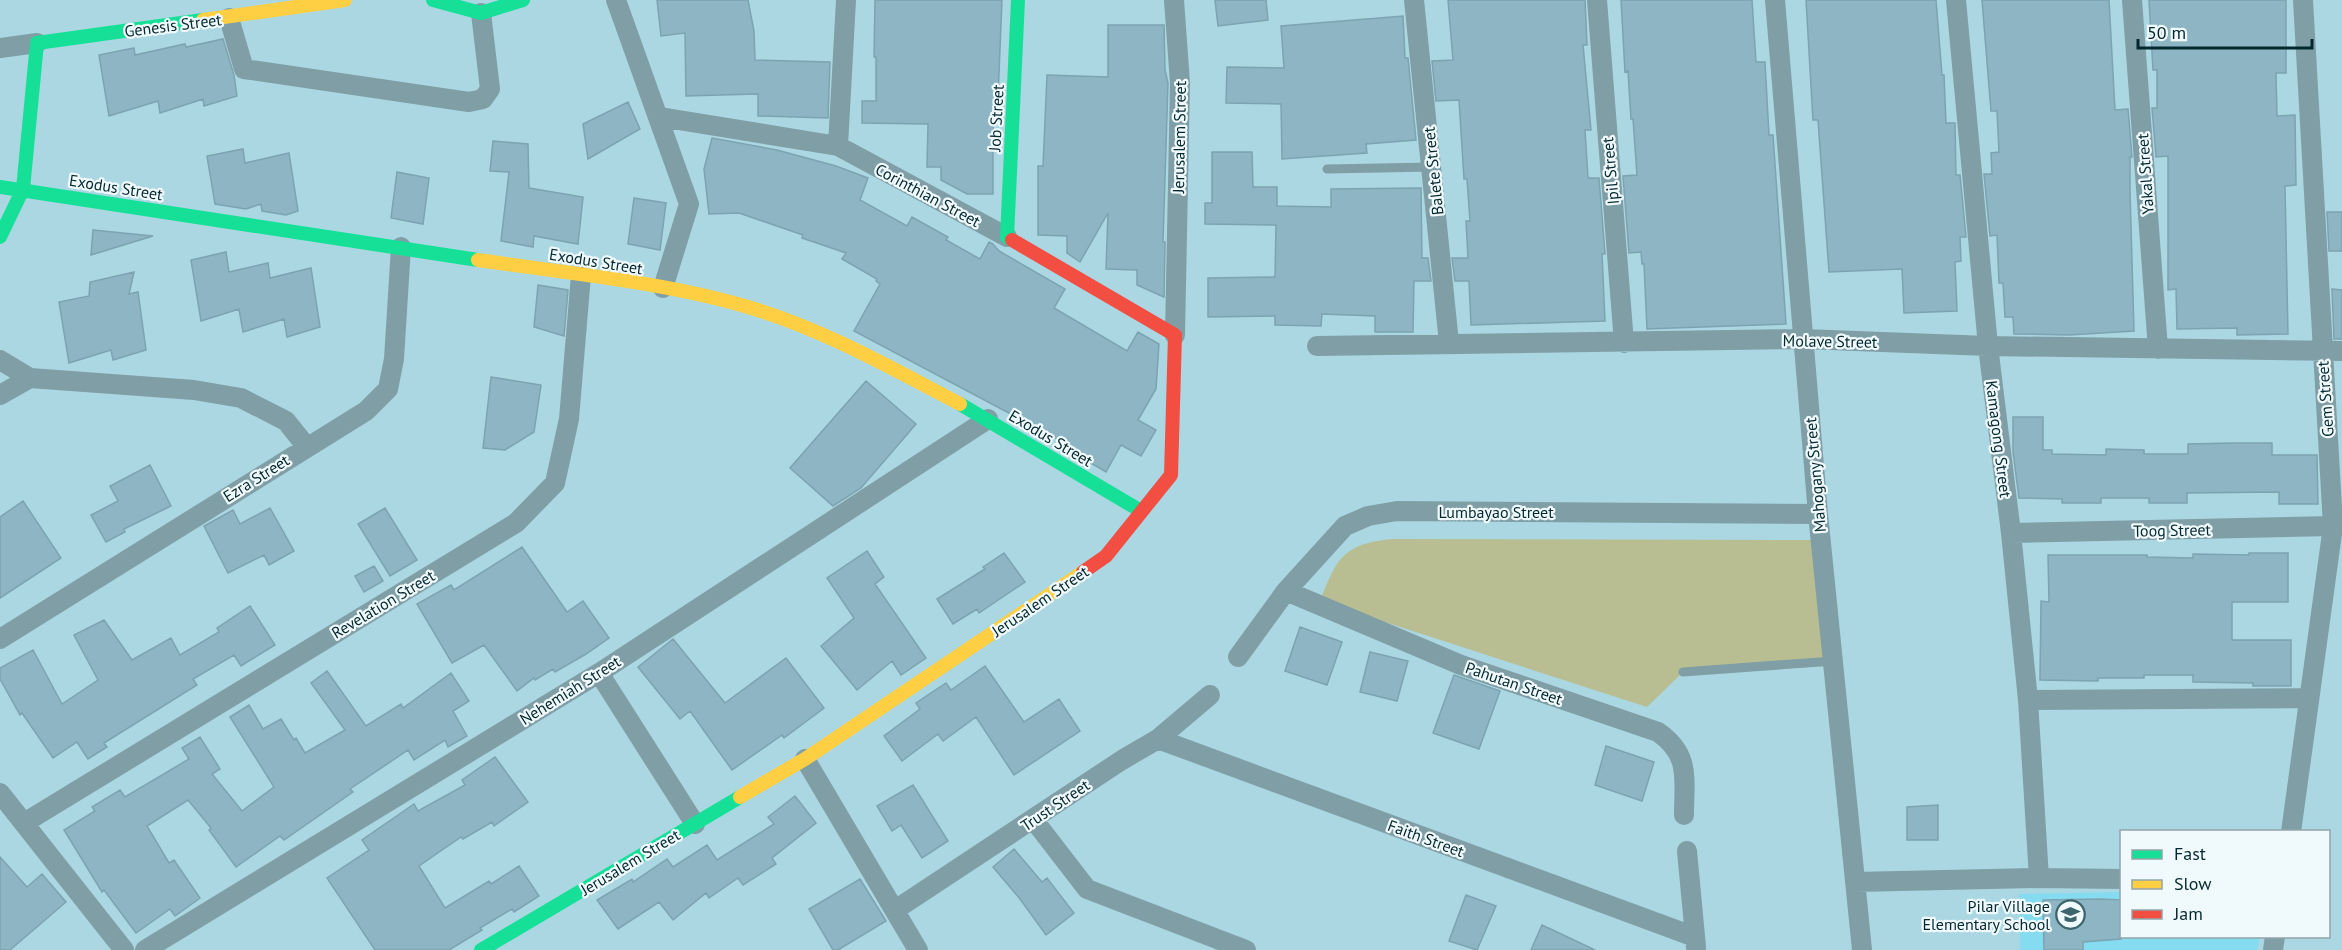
<svg xmlns="http://www.w3.org/2000/svg" width="2342" height="950" viewBox="0 0 2342 950" font-family="'PT Sans',sans-serif">
	<style>
		.built { fill: #85dcf1 }
		.green { fill: #b8be91 }
		.building { fill: #8db5c4; stroke: #7da3b0; stroke-width: 1.5 }
		.lines { fill: none; stroke-linecap: round; stroke-linejoin: round }
		.lane { stroke: #809ea6; stroke-width: 9 }
		.street { stroke: #809ea6; stroke-width: 20 }
		.fast { stroke: #16e098; stroke-width: 14 }
		.slow { stroke: #ffcf43; stroke-width: 14 }
		.jam { stroke: #f24e42; stroke-width: 14 }
		.labels { text-anchor: middle; stroke-width: 4.5; stroke-linejoin: round; paint-order: stroke }
		.street-label { font-size: 16px; fill: #03282f; stroke: #f0f9fc }
		.poi-label { font-size: 16px; fill: #03282f; stroke: #f0f9fc; text-anchor: end }
	</style>
	<rect width="100%" height="100%" fill="#aad7e2"/>
	<path class="built" d="M2121,892L2122,936L2260,937L2257,950H2020L2019,894Z"/>
	<path class="green" d="M1392,539L1814,540L1827,666L1680,675L1647,707L1320,601C1337,558 1343,544 1392,539Z"/>
	<path class="building" d="M657,0H748L754,31L755,60L830,62L828,118L758,116V94L686,96L685,33L661,36Z
		M875,0H1002L997,122H993V194H967L941,180V167H927L928,124L862,123V101H876V57H874Z
		M1215,0H1266L1268,20L1218,26Z
		M1448,0H1585L1587,45H1583L1591,130H1585L1588,178H1599L1605,254H1602L1605,321L1471,325L1469,281H1455L1452,258H1468L1466,221H1470L1467,179H1464L1459,100L1436,101L1432,61L1453,60Z
		M1621,0H1752L1756,62H1765L1769,135H1773L1786,324L1647,329L1644,264H1642L1641,252L1629,253L1623,176L1637,175L1633,119H1631L1628,71L1625,72Z
		M1806,0H1936L1942,75H1944L1946,123H1955L1956,175H1960L1966,237H1960L1961,261L1955,262L1957,311L1904,313L1902,269L1829,272L1818,120H1813Z
		M1982,0H2109L2115,110L2128,109L2132,157H2130V191L2134,331L2069,335L2014,334L2013,317H2005L2003,283H1999L1997,235L1990,236L1984,174H1992L1991,153L1999,152L1997,111H1991Z
		M2149,0H2286V73H2276L2277,116L2295,115L2296,185L2285,186L2288,334L2237,335V328L2177,329L2176,289L2168,290V156L2156,157L2152,108H2157V70H2153Z
		M1403,16L1405,58H1408L1416,140L1366,144L1367,153L1282,159L1281,104L1226,103L1227,67L1284,68L1281,26Z
		M1108,25H1164L1165,70L1168,83L1163,242H1165L1164,297L1137,285V270L1106,269L1108,213L1080,262L1067,253V236L1038,235V166H1043L1047,75L1108,77Z
		M223,39L234,75L237,96L204,106L203,99L160,113L158,101L109,116L99,55L134,48L135,55L185,44L186,47Z
		M628,102L640,129L588,159L583,124Z
		M712,138L777,150L836,166L868,178L860,200L907,226L912,217L948,237L946,240L980,259L989,242L993,244L999,251L1065,289L1054,308L1127,351L1138,332L1159,344L1156,389L1138,420L1156,430L1141,456L1121,445L1106,472L1069,450L1071,446L854,331L880,284L876,281L877,279L842,259L846,253L802,238L803,235L739,213L709,214L704,169Z
		M493,141L528,144L529,188L583,197L578,244L534,236L533,247L501,241L509,172L490,171Z
		M243,149L245,163L289,153L298,211L286,215L262,211L261,204L246,209L215,204L207,156Z
		M1212,152H1252L1253,187H1277V206L1331,207V189L1421,188L1422,258H1428L1431,281H1414L1413,332H1375V316L1322,314L1321,326L1275,325V316L1208,317V278L1275,277L1276,225L1205,224V203H1212Z
		M397,172L429,178L423,224L391,218Z
		M634,198L666,203L660,250L628,244Z
		M2327,212H2342V251H2329Z
		M93,230L153,236L91,255Z
		M226,252L229,272L268,263L270,278L311,268L320,327L287,337L284,319L243,332L239,309L201,321L191,260Z
		M134,272L129,294L138,292L146,350L113,360L111,350L69,363L59,302L89,296L90,282Z
		M538,285L568,290L564,336L534,327Z
		M2332,289L2342,290V339H2334Z
		M491,377L541,385L534,432L505,450L483,448Z
		M866,381L916,424L861,488L833,506L790,468Z
		M2013,417H2043V450H2052V454L2106,455V449L2144,450V454H2188V444L2233,443H2272V455H2317L2318,504H2279V492L2187,493V503H2149V498H2101V503H2062V499L2019,498L2013,452Z
		M150,465L171,506L124,529L125,532L106,542L91,515L118,501L110,486Z
		M23,501L61,558L0,598V517Z
		M270,508L294,551L269,565L264,555L228,573L204,526L233,510L240,524Z
		M385,508L417,560L390,576L358,524Z
		M522,547L567,612L583,601L609,638L586,654L555,672L553,669L535,680L534,678L517,691L484,645L452,663L417,604L451,585L454,590Z
		M867,551L884,577L875,584L926,658L901,675L892,661L857,690L821,646L854,618L827,578Z
		M1004,553L1025,582L979,613L977,609L953,624L937,599L985,569L983,567Z
		M2249,553H2288V602H2232V640H2291V686H2253V683L2193,682V675H2144V678H2098V681L2040,680L2041,601L2049,602L2048,555H2147V557L2193,558V554L2249,555Z
		M374,566L383,581L364,592L355,576Z
		M250,606L275,645L241,666L234,655L193,679L197,685L104,743L107,747L88,759L77,742L53,758L22,713L20,715L0,679V668L33,650L62,704L98,680L74,635L104,620L132,660L171,638L180,655L219,632L217,628Z
		M1300,627L1342,642L1327,685L1285,671Z
		M673,639L725,703L786,658L824,708L784,738L782,735L732,770L690,711L680,719L638,667Z
		M1370,652L1408,661L1397,701L1360,692Z
		M985,666L1024,722L1059,699L1080,731L1014,775L976,717L943,741L938,734L902,761L884,736L920,709L916,703L946,683L951,690Z
		M327,671L366,726L401,704L403,708L451,673L469,701L453,711L467,736L448,747L445,740L414,760L408,750L350,789L353,792L284,840L280,836L236,867L209,830L211,828L188,800L147,826L169,863L174,860L200,898L175,916L170,909L136,933L104,890L102,892L64,830L95,811L92,807L120,790L125,797L189,759L182,748L200,737L220,769L212,774L242,811L274,787L230,717L249,705L263,729L281,719L294,740L296,738L305,753L345,730L311,683Z
		M1454,675L1500,691L1479,749L1433,733Z
		M1606,746L1654,762L1642,801L1595,785Z
		M495,757L528,802L494,826L492,822L463,839L461,837L419,866L445,908L489,881L491,884L519,866L539,896L514,912L512,909L480,928L482,930L449,950H375L327,878L369,850L362,840L414,804L418,811L465,785L462,780Z
		M913,785L948,841L922,858L901,825L892,831L877,806Z
		M795,796L816,823L772,858L776,864L743,885L738,878L709,898L706,893L673,920L659,902L618,929L597,900L632,879L633,882L667,859L673,867L707,845L717,860L774,824L768,817Z
		M1938,805V840H1907V807Z
		M1014,849L1042,882L1047,878L1074,913L1046,935L1020,899L993,867Z
		M0,857L27,887L42,874L66,902L10,950H0Z
		M860,879L886,921L838,950H833L809,909Z
		M1466,895L1496,906L1477,950L1449,941Z
		M2101,899L2121,900V939L2083,942V950H2044L2043,900Z
		M1542,925L1595,950H1531Z"/>
	<g class="lines">
		<path class="lane" d="M1327,169L1432,167
			M1683,672L1833,661"/>
		<path class="street" d="M616,0L689,204L663,288
			M1174,0L1180,83L1175,335
			M1414,0L1449,343
			M1597,0L1624,343
			M1775,0L1818,514L1862,950
			M1956,0L1988,346L2011,533L2028,700L2039,878
			M2132,0L2158,349
			M229,18L244,69L469,102L483,99L490,89L481,13
			M0,48L37,43
			M660,117L838,146L1007,237
			M838,146L846,0
			M1317,346L1803,339L1988,346L2342,351
			M0,360L30,378L194,390L241,398L286,421L306,446
			M0,395L30,378
			M2011,533L2333,526
			M1286,591L1461,665L1658,732C1691,755 1684,779 1684,815
			M0,639L366,411L388,389L394,359L401,247
			M1238,657L1286,591L1345,526L1368,516L1397,511L1818,514
			M599,673L695,824
			M2028,700L2308,698
			M1158,739L1695,937
			M805,759L918,950
			M0,793L124,950
			M1033,819L1087,889L1246,950
			M24,823L516,523L555,483L569,419L581,275
			M2291,832L2333,526L2303,0
			M1687,851L1696,947
			M1855,882L2039,878L2122,879
			M895,910L1122,760L1158,739L1210,695
			M145,950L599,673L988,419
			M2273,950L2275,936"/>
		<path class="fast" d="M433,0L481,13L523,0
			M0,187L478,260
			M0,237L23,189L37,43L203,20
			M1012,240L1007,237L1018,0
			M960,404L1141,511
			M481,950L740,797"/>
		<path class="slow" d="M203,20L345,0
			M478,260C566,273 664,282 748,307C823,329 891,368 960,404
			M740,797L805,759L1083,572"/>
		<path class="jam" d="M1012,240L1175,335L1171,475L1106,556L1083,572"/>
	</g>
	<defs>
		<symbol id="school-ring" viewBox="-11 -11 22 22"><circle r="9.5" fill="#f0f9fc" stroke="#3d656e" stroke-width="1.5"/><path d="M0-5L7-2L0 1L-7-2ZM-4 1L0 2.5L4 1V4Q0 6-4 4Z" fill="#3d656e"/></symbol>
	</defs>
	<g fill-rule="evenodd">
		<use href="#school-ring" x="2054" y="898" width="33" height="33"/>
	</g>
	<g class="labels">
		<g class="street-label">
			<text transform="translate(173 25) rotate(-7)" y="6">Genesis Street</text>
			<text transform="translate(996 118) rotate(-87)" y="6">Job Street</text>
			<text transform="translate(1179 137) rotate(-89)" y="6">Jerusalem Street</text>
			<text transform="translate(1433 171) rotate(-96)" y="6">Balete Street</text>
			<text transform="translate(1610 171) rotate(-95)" y="6">Ipil Street</text>
			<text transform="translate(2145 174) rotate(-94)" y="6">Yakal Street</text>
			<text transform="translate(116 187) rotate(9)" y="6">Exodus Street</text>
			<text transform="translate(928 195) rotate(28)" y="6">Corinthian Street</text>
			<text transform="translate(596 261) rotate(9)" y="6">Exodus Street</text>
			<text transform="translate(1830 341) rotate(1)" y="6">Molave Street</text>
			<text transform="translate(2325 399) rotate(-94)" y="6">Gem Street</text>
			<text transform="translate(1051 438) rotate(31)" y="6">Exodus Street</text>
			<text transform="translate(1999 439) rotate(83)" y="6">Kamagong Street</text>
			<text transform="translate(1815 475) rotate(-95)" y="6">Mahogany Street</text>
			<text transform="translate(256 478) rotate(-32)" y="6">Ezra Street</text>
			<text x="1496" y="518">Lumbayao Street</text>
			<text transform="translate(2172 530) rotate(-1)" y="6">Toog Street</text>
			<text transform="translate(1040 601) rotate(-34)" y="6">Jerusalem Street</text>
			<text transform="translate(383 604) rotate(-31)" y="6">Revelation Street</text>
			<text transform="translate(1514 683) rotate(19)" y="6">Pahutan Street</text>
			<text transform="translate(570 690) rotate(-32)" y="6">Nehemiah Street</text>
			<text transform="translate(1055 805) rotate(-34)" y="6">Trust Street</text>
			<text transform="translate(1426 838) rotate(20)" y="6">Faith Street</text>
			<text transform="translate(630 862) rotate(-31)" y="6">Jerusalem Street</text>
		</g>
		<g class="poi-label">
			<text x="2050" y="912">Pilar Village<tspan x="2050" dy="18">Elementary School</tspan></text>
		</g>
	</g>
	<rect x="2120" y="830" width="210" height="108" fill="#f0f9fc" stroke="#91a5aa" stroke-width="1.5"/>
	<rect x="2132" y="850" width="30" height="9" fill="#16e098" stroke="#91a5aa" stroke-width="1.5"/>
	<text x="2174" y="860" font-size="18" fill="#03282f">Fast</text>
	<rect x="2132" y="880" width="30" height="9" fill="#ffcf43" stroke="#91a5aa" stroke-width="1.5"/>
	<text x="2174" y="890" font-size="18" fill="#03282f">Slow</text>
	<rect x="2132" y="910" width="30" height="9" fill="#f24e42" stroke="#91a5aa" stroke-width="1.5"/>
	<text x="2174" y="920" font-size="18" fill="#03282f">Jam</text>
	<path d="M2138 39v9h174v-9" fill="none" stroke="#03282f" stroke-width="3"/>
	<text x="2147" y="39" font-size="18" fill="#03282f" stroke="#f0f9fc" stroke-width="4.5" paint-order="stroke">50 m</text>
</svg>
